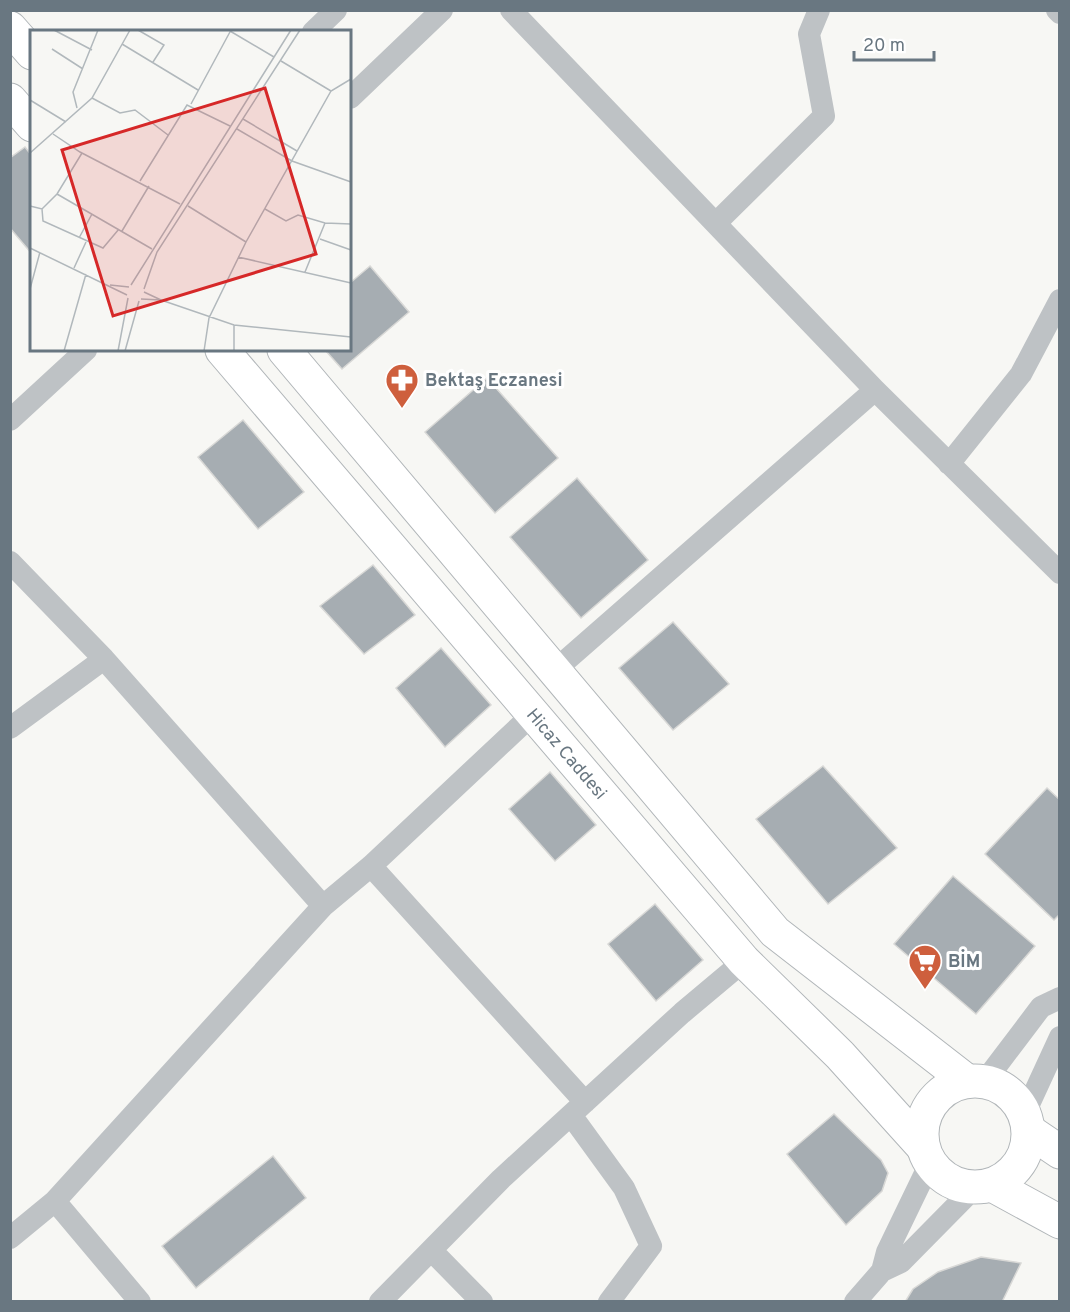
<svg xmlns="http://www.w3.org/2000/svg" width="1070" height="1312" viewBox="0 0 1070 1312" font-family="Overpass,sans-serif">
	<style>
		.building { fill: #a6adb2; stroke: #d8d8d6; stroke-width: 1.5 }
		.lines { fill: none; stroke-linecap: round; stroke-linejoin: round }
		.secondary-casing { stroke: #b1b6b9; stroke-width: 35 }
		.minor { stroke: #bec2c5; stroke-width: 22 }
		.secondary { stroke: #fff; stroke-width: 33 }
		.labels { text-anchor: middle; stroke-width: 6; stroke-linejoin: round; paint-order: stroke }
		.poi-label { font-size: 18px; font-weight: bold; fill: #697781; stroke: #fff; text-anchor: start }
		.street-label { font-size: 18px; fill: #697781; stroke: #fff }
		.inset-road { fill: none; stroke: #b1b8bc; stroke-width: 1.5 }
		.view { fill: #d62828; fill-opacity: 0.15; stroke: #d62828; stroke-width: 3 }
		.inset-edge { fill: none; stroke: #697781; stroke-width: 3 }
	</style>
	<rect width="100%" height="100%" fill="#f7f7f4"/>
	<path class="building" d="M25,147L32,156V254L10,228V158Z
		M370,266L409,312L342,369L325,350H350V283Z
		M487,378L558,458L495,513L425,432Z
		M243,420L304,492L258,529L198,457Z
		M577,478L648,560L581,618L510,537Z
		M373,565L415,615L364,654L320,606Z
		M673,622L729,684L673,730L619,668Z
		M441,648L491,705L445,747L396,688Z
		M823,766L897,848L828,904L756,819Z
		M550,772L596,825L555,861L509,809Z
		M1047,788L1060,800V914L1054,920L985,854Z
		M953,876L1035,946L976,1014L894,944Z
		M655,904L703,960L656,1001L608,944Z
		M834,1114L881,1160L888,1173L882,1191L846,1225L787,1154Z
		M273,1156L306,1198L196,1288L162,1246Z
		M981,1257L1021,1263L1002,1302H905L913,1289L938,1272Z"/>
	<g class="lines">
		<defs>
			<g id="secondary">
				<path d="M10,28L32,53"/>
				<path d="M10,100L32,125"/>
				<path id="s1" d="M222,350L744,961L840,1055L923,1147"/>
				<path d="M284,350L775,932L967,1081"/>
				<circle cx="975" cy="1134" r="53"/>
				<path d="M1029,1131L1060,1152"/>
				<path d="M992,1185L1060,1222"/>
			</g>
		</defs>
		<use href="#secondary" class="secondary-casing"/>
		<path class="minor" d="M511,10L875,390L1060,573
			M1057,10L1060,13
			M313,32L336,10
			M350,98L442,10
			M716,223L824,116L809,34L819,10
			M10,420L86,350
			M949,464L1021,374L1060,300
			M10,562L104,659L323,906
			M555,670L875,390
			M10,728L104,659
			M371,866L585,1102
			M985,1081L1041,1007L1060,998
			M1025,1113L1060,1037
			M571,1115L624,1188L651,1246L609,1302
			M55,1201L140,1302
			M10,1238L55,1201L323,906L371,866L534,713
			M431,1250L482,1302
			M882,1271L887,1252L930,1163
			M380,1302L501,1179L682,1013L744,961
			M855,1302L882,1271L901,1262L974,1188"/>
		<use href="#secondary" class="secondary"/>
	</g>
	<defs>
		<symbol id="pharmacy-pin" viewBox="-11 -11 22 30"><path d="M0 17L-7.5 6A9.5 9.5 0 1 1 7.5 6Z" fill="#ce5f3d" stroke="#fff"/><path d="M-2-6h4v4h4v4h-4v4h-4v-4h-4v-4h4Z" fill="#fff"/></symbol>
		<symbol id="supermarket-pin" viewBox="-11 -11 22 30"><path d="M0 17L-7.5 6A9.5 9.5 0 1 1 7.5 6Z" fill="#ce5f3d" stroke="#fff"/><path d="M-6-5.5h2.5l.6 2H6L4.5 2H-2.5L-4.4-4H-6ZM-1.5 3.2a1.3 1.3 0 1 0 .1 0ZM3 3.2a1.3 1.3 0 1 0 .1 0Z" fill="#fff"/></symbol>
	</defs>
	<g fill-rule="evenodd">
		<use href="#pharmacy-pin" x="383" y="361" width="38" height="52"/>
		<use href="#supermarket-pin" x="906" y="942" width="38" height="52"/>
	</g>
	<g class="labels">
		<g class="poi-label">
			<text x="425" y="386">Bektaş Eczanesi</text>
			<text x="948" y="967">BİM</text>
		</g>
		<g class="street-label">
			<text dy="6" stroke="none"><textPath href="#s1" startOffset="531">Hicaz Caddesi</textPath></text>
		</g>
	</g>
	<g transform="translate(30 30)">
		<rect width="321" height="321" fill="#f7f7f4"/>
		<path class="inset-road" d="M24,0L62,20M108,0L134,15L123,32M200,1L244,27M92,14L168,60M22,19L53,39M251,31L301,61M62,68L90,83L105,80L138,105M0,70L36,92M161,74L201,0M47,78L43,62L68,0M213,89L267,121M207,99L262,131L321,152M23,104L50,122L150,174M0,123L62,68L100,0M110,151L157,75L200,96M27,164L122,219M0,176L12,179L27,164L52,123M158,176L216,212M12,179L13,191L73,218L89,199M235,179L256,191L268,185L295,193L321,194M92,201L119,156M49,208L62,184M290,209L321,220M0,218L97,265M208,227L321,253M44,238L56,212M275,242L295,193M80,255L99,257M101,255L261,0M0,259L10,222M114,259L127,222L270,0M111,269L131,270L114,262M131,270L204,295L321,307M204,295V321M34,321L56,244M88,321L98,268M95,321L109,271M174,321L179,288L216,212L301,61L321,49"/>
		<path class="view" d="M235,58L286,224L83,286L32,120Z"/>
		<rect width="321" height="321" class="inset-edge"/>
	</g>
	<rect width="1070" height="1312" fill="none" stroke="#697781" stroke-width="24"/>
	<path d="M854 51v9h80v-9" fill="none" stroke="#697781" stroke-width="3"/>
	<text x="863" y="51" font-size="18" fill="#697781" stroke="#ffffff" stroke-width="4.5" paint-order="stroke">20 m</text>
</svg>
